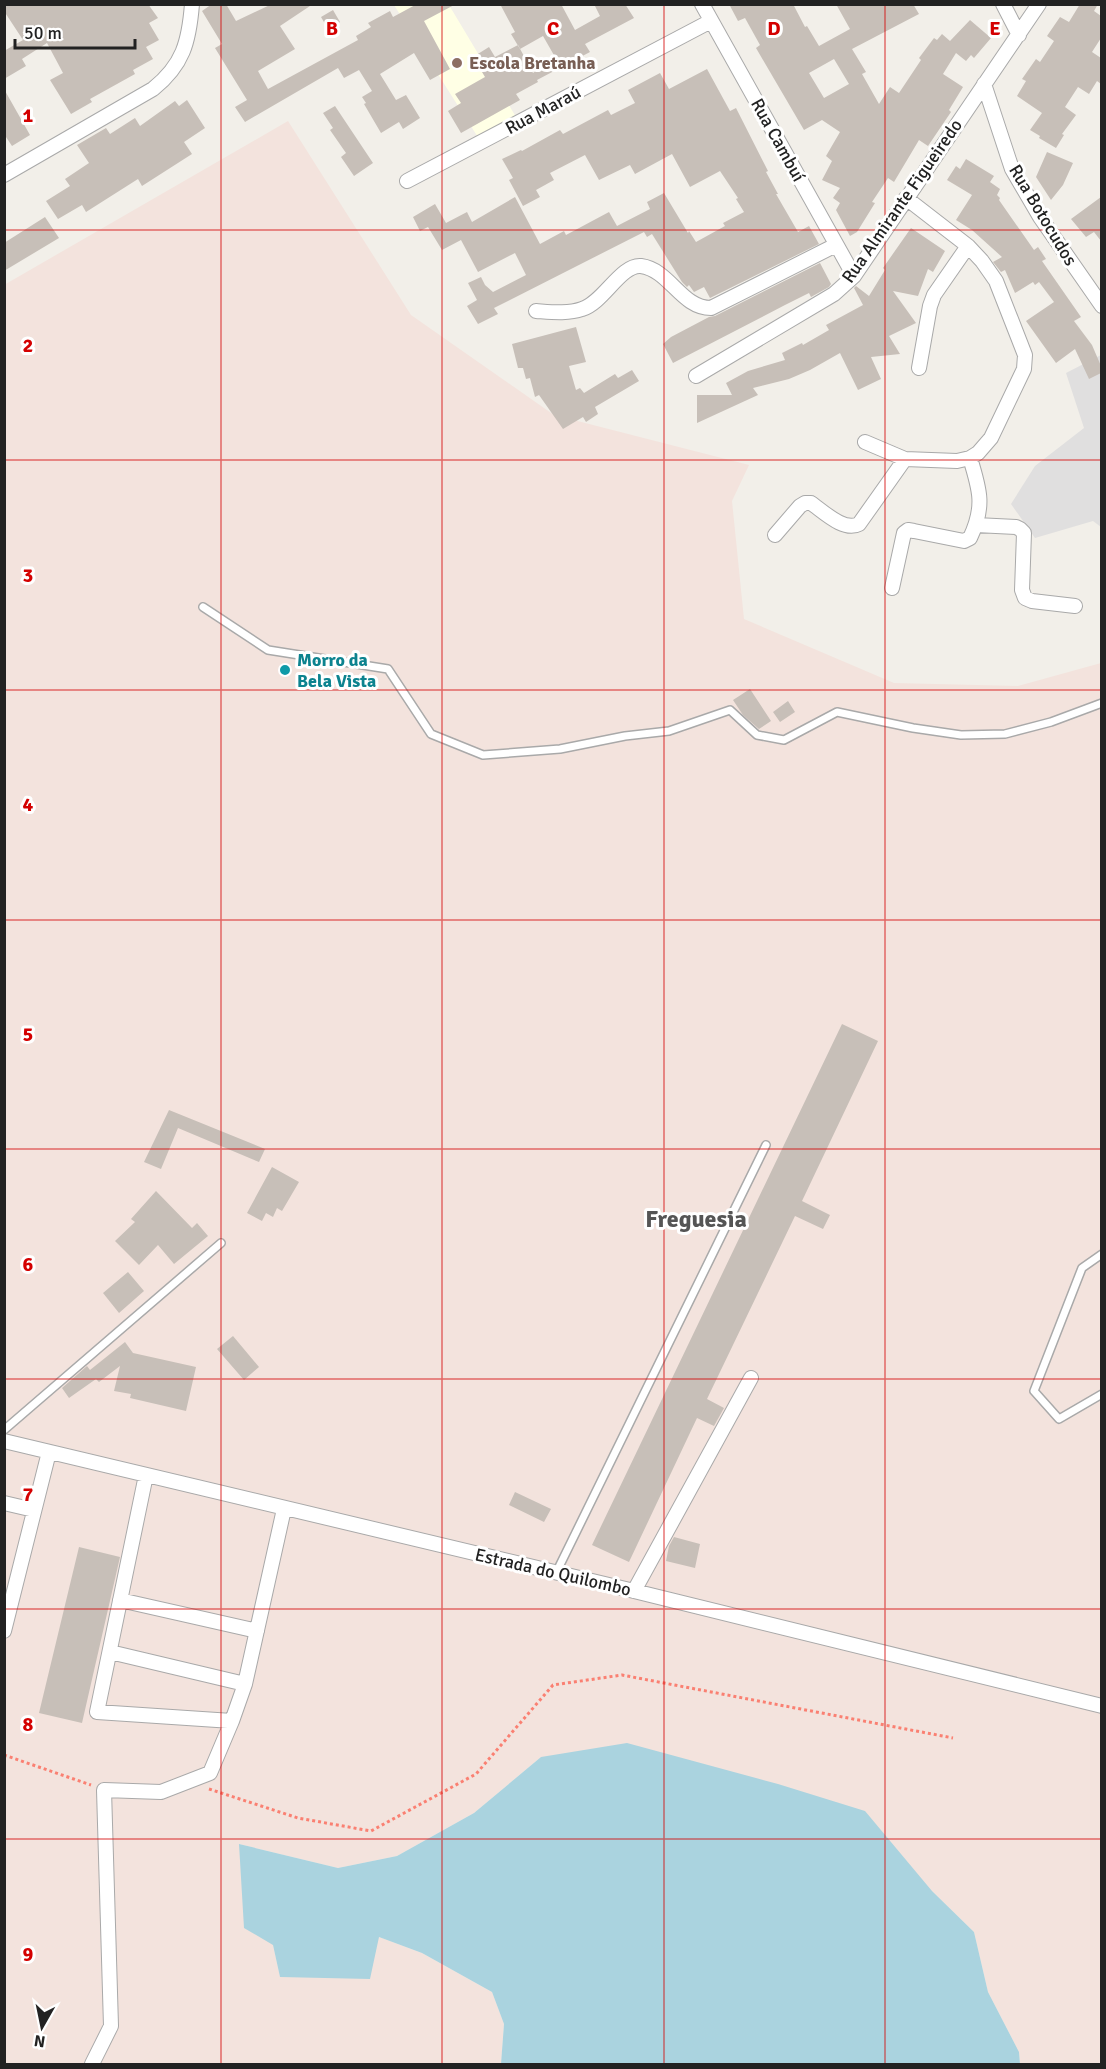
<svg xmlns="http://www.w3.org/2000/svg" width="1106" height="2069" viewBox="0 0 1106 2069" font-family="Signika,sans-serif">
	<style>
		.residential { fill: #e0dfdf }
		.education { fill: #ffffe5 }
		.military { fill: #f3e3dd }
		.water { fill: #aad3df }
		.building { fill: #c7bfb8; fill-rule: evenodd }
		.lines { fill: none; stroke-linecap: round; stroke-linejoin: round }
		.lane-casing { stroke: #a9a9a9; stroke-width: 10 }
		.street-casing { stroke: #a9a9a9; stroke-width: 16 }
		.path { stroke: #fa8072; stroke-width: 3; stroke-dasharray: 3 3; stroke-linecap: butt }
		.lane { stroke: #fff; stroke-width: 7 }
		.street { stroke: #fff; stroke-width: 14 }
		.grid { fill: none; stroke: #d40000; stroke-width: 1.5; stroke-opacity: 0.55 }
		.education-dot { fill: #8d6e63; stroke: #fff; stroke-width: 2 }
		.culture-dot { fill: #0f9aa8; stroke: #fff; stroke-width: 2 }
		.labels { text-anchor: middle; stroke-width: 6; stroke-linejoin: round; paint-order: stroke }
		.education-label { font-size: 18px; font-weight: bold; fill: #785e54; stroke: #fff; text-anchor: start }
		.street-label { font-size: 18px; fill: #222; stroke: #fff }
		.culture-label { font-size: 18px; font-weight: bold; fill: #0d838f; stroke: #fff; text-anchor: start }
		.district-label { font-size: 24px; font-weight: bold; fill: #555; stroke: #fff }
		.grid-label { font-size: 20px; text-anchor: middle; font-weight: bold; fill: #d40000; stroke: #fff; stroke-width: 6; stroke-linejoin: round; paint-order: stroke }
	</style>
	<rect width="100%" height="100%" fill="#f2efe9"/>
	<path class="residential" d="M1101,355V527L1093,521L1035,538L1011,504L1035,466L1084,428L1066,373Z"/>
	<path class="education" d="M394,5H449L519,122L481,142Z"/>
	<path class="military" d="M288,121L411,315L554,415L749,465L732,501L744,619L894,683L1018,686L1101,663V2064H1020L1019,2052L988,1992L974,1932L932,1891L541,1757L474,1813L397,1856L338,1868L239,1844L273,1945L280,1977L379,1937L422,1953L492,1992L504,2024L501,2064H5L4,285Z"/>
	<path class="water" d="M627,1743L778,1784L865,1811L932,1891L974,1932L988,1992L1019,2052L1020,2064H501L504,2024L492,1992L422,1953L379,1937L370,1979L280,1977L273,1945L244,1928L239,1844L338,1868L397,1856L474,1813L541,1757Z"/>
	<path class="building" d="M4,4H148L158,18L149,23L159,40L146,47L153,59L133,70L135,74L90,99L92,102L71,114L50,80L63,73L47,43L22,59L26,66L4,79V51L23,40L4,11Z
		M212,4H226L236,21L272,4H313L280,26L295,49L258,71L268,89L358,40L356,36L371,27L368,23L390,11L393,17L417,4H456L424,21L450,69L430,80L414,53L380,74L396,100L406,95L420,118L403,129L399,122L381,133L364,104L366,103L362,97L372,91L359,70L344,78L338,68L245,122L235,107L247,100L215,48L222,44L202,11Z
		M500,4H561L575,30L600,16L594,4H625L634,18L585,44L590,52L537,80L538,82L516,94L520,100L461,133L448,111L461,103L455,94L485,77L473,57L489,47L495,57L518,45L533,73L555,57L543,36L520,49L511,34L515,32Z
		M729,4H793L805,27L807,26L819,46L850,29L836,4H913L919,14L852,49L866,72L862,74L879,104L890,87L899,93L921,60L919,58L934,38L937,40L942,34L950,41L970,20L991,38L974,58L971,55L966,61L956,53L943,74L963,87L949,110L951,112L928,146L919,140L894,182L888,178L872,202L875,203L857,232L850,236L836,210L840,203L833,198L840,188L822,180L832,161L826,156L840,132L822,120L804,130L756,48L760,45L745,18L738,21ZM834,59L849,84L824,98L809,73Z
		M1080,4H1098L1094,11L1101,16V38L1092,52L1101,58V84L1097,81L1089,94L1078,87L1065,107L1076,115L1062,134L1064,135L1056,148L1039,138L1040,136L1030,130L1042,113L1017,96L1026,81L1022,79L1036,59L1040,62L1054,41L1047,36L1060,17L1069,22Z
		M333,10L340,22L328,29L321,17Z
		M707,69L730,111L736,108L768,171L766,172L778,194H776L798,232L809,226L819,244L710,298L704,287L694,292L689,285L687,287L682,282L652,234L647,237L644,232L494,308L498,314L478,324L467,306L477,300L468,283L481,277L485,285L493,292L526,275L515,253L478,272L461,240L442,250L428,227L420,231L413,217L435,204L446,223L467,212L472,222L515,197L540,244L564,231L566,235L609,212L617,226L650,209L647,202L664,193L688,233L689,231L696,242L725,226L723,223L744,212L736,199L738,198L720,171L690,187L672,154L635,174L630,165L599,180L585,155L550,173L554,180L536,190L540,197L523,206L509,180L513,178L502,159L521,150L522,151L560,130L563,134L608,110L611,115L635,103L628,90L660,73L669,89Z
		M4,89L30,135L12,146L4,134Z
		M187,100L205,128L184,142L192,154L142,186L138,179L86,212L82,205L58,219L46,201L70,186L65,179L89,163L77,145L106,128L110,134L135,118L140,126L175,101L179,106Z
		M335,106L373,163L354,176L341,157L346,153L330,130L333,128L323,113Z
		M1047,152L1073,163L1063,185L1051,200L1036,177Z
		M966,159L994,176L990,182L1000,189L997,195L1000,198L999,200L1034,250L1038,247L1046,259L1042,261L1081,317L1074,321L1092,345L1101,366V373L1089,379L1075,349L1056,363L1026,321L1054,302L1039,282L1035,285L1033,282L1015,293L1005,270L1001,272L993,262L1002,257L972,230L956,220L972,195L947,180L956,166L960,169Z
		M1101,197V241L1094,232L1086,237L1071,219Z
		M45,217L59,238L4,271V243Z
		M911,228L945,251L933,272L928,269L918,296L893,291L916,323L889,336L900,354L871,357L881,379L858,390L840,353L810,370L789,379L753,388L758,395L697,423V395H732L726,383L748,371L785,360L782,353L802,343L803,345L829,330L826,325L863,305L854,288L856,286L869,296L885,270L883,268Z
		M820,263L831,284L829,287L811,297L809,293L785,305L673,363L663,344L671,337L709,317L715,316Z
		M576,327L586,362L569,366L576,390L580,388L584,393L615,374L618,378L632,370L639,381L595,407L598,414L586,422L583,417L563,429L539,395L535,397L530,378L526,379L523,368H518L512,344Z
		M750,689L771,721L759,729L743,715L733,700Z
		M788,701L795,712L780,722L773,712Z
		M842,1024L878,1041L802,1201L830,1215L823,1229L795,1216L707,1399L724,1408L714,1426L697,1418L629,1562L592,1545Z
		M169,1110L265,1149L259,1162L178,1128L161,1169L144,1162Z
		M272,1167L299,1182L282,1211L277,1208L273,1217L266,1213L262,1221L247,1213Z
		M156,1191L192,1228L197,1223L208,1236L174,1264L158,1245L139,1265L115,1241L135,1222L131,1219Z
		M128,1272L144,1291L119,1313L103,1293Z
		M233,1336L259,1367L244,1380L217,1349Z
		M125,1342L133,1353L196,1367L186,1411L130,1398L131,1394L114,1391L120,1366L99,1382L96,1379L69,1398L62,1388L87,1366L90,1370Z
		M515,1492L551,1509L544,1522L509,1505Z
		M674,1537L700,1544L695,1568L666,1561L669,1546Z
		M79,1547L120,1557L82,1723L39,1713Z"/>
	<g class="lines">
		<defs>
			<path id="lane" d="M203,607L268,650L388,669L431,734L483,755L560,749L625,736L669,731L730,710L757,735L784,740L837,712L913,728L961,735L1005,734L1051,722L1102,703
				M1102,1254L1082,1268L1034,1391L1059,1419L1102,1394
				M4,1430L221,1243
				M556,1573L766,1145"/>
			<path id="street" d="M702,4L854,276
				M1003,4L1019,35
				M984,84L1012,169L1040,217L1102,306
				M4,175L153,89C183,65 189,42 192,4
				M407,181L711,21
				M536,311C551,312 568,314 582,309C603,303 621,264 641,266C670,270 681,308 711,308L836,245
				M919,368L930,306L934,295L968,246
				M696,376L834,294L854,276L1039,4
				M865,442L905,459L957,461L970,458L978,453L991,438L1024,369L1025,355L996,281L982,261L968,246L906,198
				M976,525L1016,527L1020,529L1024,533L1022,590L1025,598L1032,601L1075,606
				M775,535L800,506L805,503H811C824,512 844,532 859,524L905,459
				M892,588L904,533L908,530L914,531L964,541L970,538C985,507 980,490 970,458
				M4,1441L634,1591L1102,1706
				M146,1475L97,1712L232,1721L245,1684L284,1509
				M4,1503L34,1510
				M634,1591L751,1378
				M120,1600L257,1631
				M4,1631L49,1452
				M110,1652L245,1684
				M92,2064L111,2026L104,1790L161,1792L210,1773L232,1721"/>
		</defs>
		<use href="#lane" class="lane-casing"/>
		<use href="#street" class="street-casing"/>
		<path class="path" d="M4,1755L91,1785
			M209,1789L298,1818L371,1831L476,1774L553,1685L622,1675L953,1738"/>
		<use href="#lane" class="lane"/>
		<use href="#street" class="street"/>
	</g>
	<path class="grid" d="M221,4V2064M442,4V2064M664,4V2064M885,4V2064M4,230H1102M4,460H1102M4,690H1102M4,920H1102M4,1149H1102M4,1379H1102M4,1609H1102M4,1839H1102"/>
	<circle class="education-dot" cx="457" cy="63" r="6"/>
	<circle class="culture-dot" cx="285" cy="670" r="6"/>
	<g class="labels">
		<g class="education-label">
			<text x="469" y="69">Escola Bretanha</text>
		</g>
		<g class="street-label">
			<text transform="translate(543 110) rotate(-28)" y="6">Rua Maraú</text>
			<text transform="translate(778 140) rotate(61)" y="6">Rua Cambuí</text>
			<text transform="translate(902 201) rotate(-55)" y="6">Rua Almirante Figueiredo</text>
			<text transform="translate(1043 215) rotate(59)" y="6">Rua Botocudos</text>
			<text transform="translate(553 1572) rotate(13)" y="6">Estrada do Quilombo</text>
		</g>
		<g class="culture-label">
			<text x="297" y="666">Morro da<tspan x="297" dy="21">Bela Vista</tspan></text>
		</g>
		<g class="district-label">
			<text x="696" y="1227">Freguesia</text>
		</g>
	</g>
	<g class="grid-label">
		<text x="332" y="35">B</text>
		<text x="553" y="35">C</text>
		<text x="774" y="35">D</text>
		<text x="995" y="35">E</text>
		<text x="28" y="122">1</text>
		<text x="28" y="352">2</text>
		<text x="28" y="582">3</text>
		<text x="28" y="811">4</text>
		<text x="28" y="1041">5</text>
		<text x="28" y="1271">6</text>
		<text x="28" y="1501">7</text>
		<text x="28" y="1731">8</text>
		<text x="28" y="1961">9</text>
	</g>
	<rect width="1106" height="2069" fill="none" stroke="#222222" stroke-width="12"/>
	<g transform="translate(42 2027) rotate(189)" stroke="#ffffff" stroke-width="4.5" paint-order="stroke">
	<path d="M0-4.5L10 22L0 15L-10 22Z" fill="#222222"/>
	<text y="-9" font-size="16" font-weight="bold" text-anchor="middle" fill="#222222">N</text>
	</g>
	<path d="M15 39v9h120v-9" fill="none" stroke="#222222" stroke-width="3"/>
	<text x="24" y="39" font-size="18" fill="#222222" stroke="#ffffff" stroke-width="4.5" paint-order="stroke">50 m</text>
</svg>
